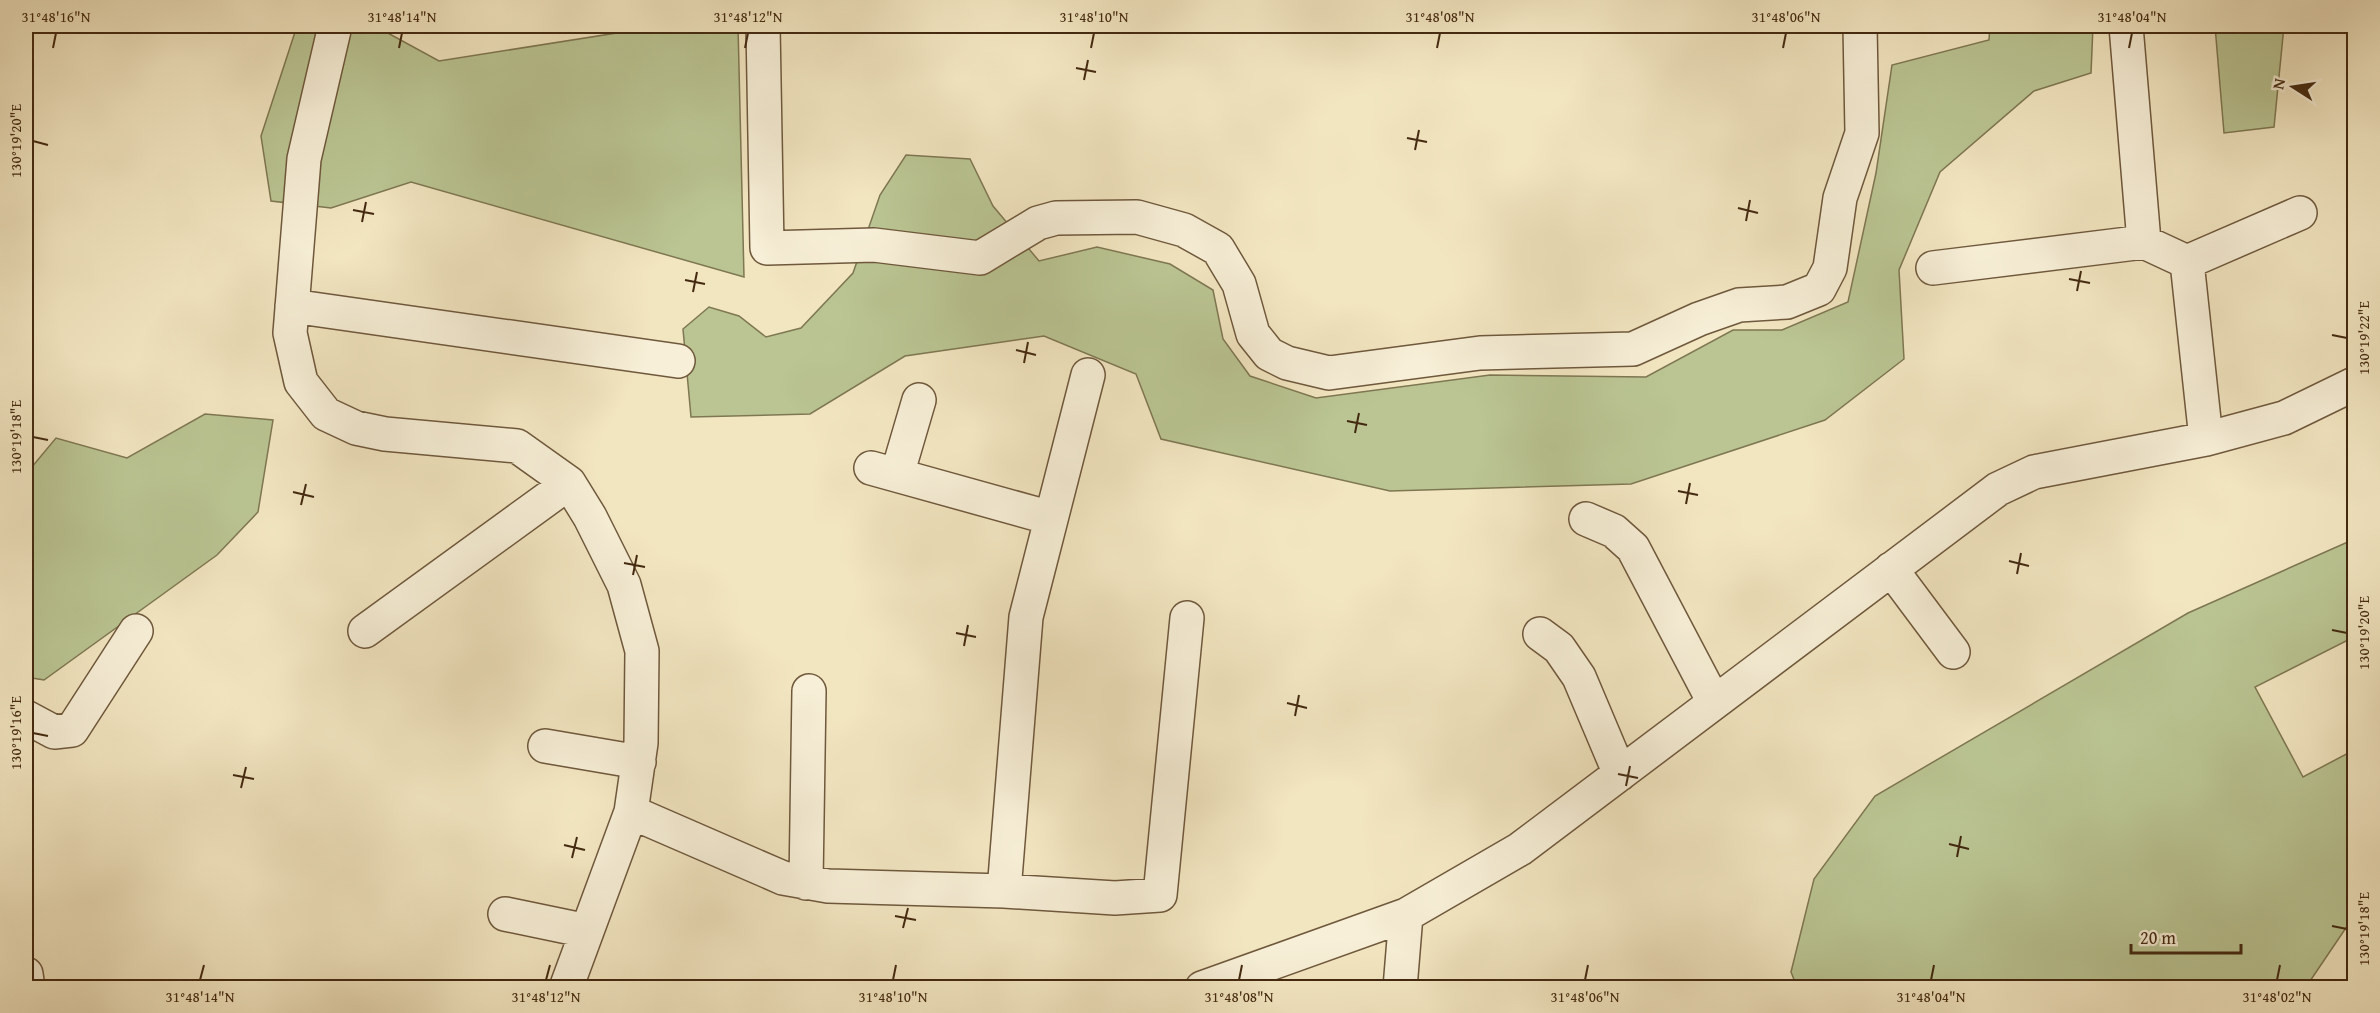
<svg xmlns="http://www.w3.org/2000/svg" width="2380" height="1013" viewBox="0 0 2380 1013" font-family="'Gentium Book Plus',serif">
	<style>
		.green { fill: #bac593; stroke: #7e7752; stroke-width: 1.5 }
		.lines { fill: none; stroke-linecap: round; stroke-linejoin: round }
		.street-casing { stroke: #6f583c; stroke-width: 36 }
		.street { stroke: #f7efd7; stroke-width: 33 }
		.ticks { fill: none; stroke: #432910; stroke-width: 2 }
		.neatline { fill: none; stroke: #432910; stroke-width: 2 }
		.ticks-label { font-size: 15px; text-anchor: middle; fill: #432910 }
	</style>
	<rect width="100%" height="100%" fill="#f2e6c1"/>
	<filter id="stains"><feTurbulence type="fractalNoise" baseFrequency=".00333" numOctaves="4"/><feColorMatrix values="0 0 0 0 .2 0 0 0 0 .09 0 0 0 0 .02 0 0 0 .5 -.17"/></filter>
	<radialGradient id="worn" r=".72"><stop offset=".6" stop-color="#630" stop-opacity="0"/><stop offset="1" stop-color="#630" stop-opacity=".3"/></radialGradient>
	<path class="green" d="M297,26H346L386,32L439,61L661,26H738L744,277L411,182L331,208L271,201L261,136Z
		M1990,26H2093L2091,73L2034,91L1940,172L1899,270L1904,359L1825,420L1631,484L1390,491L1161,439L1136,374L1044,336L905,356L810,414L691,417L683,329L709,307L739,316L766,337L801,328L853,273L880,195L906,155L970,159L993,206L1039,261L1097,247L1170,264L1213,290L1223,339L1250,376L1316,398L1490,375L1646,377L1733,330H1782L1848,302L1876,173L1892,65L1989,40Z
		M2215,26H2284L2274,127L2224,133Z
		M205,414L273,420L258,512L217,555L44,680L26,677V474L56,438L127,458Z
		M2350,541H2354V637L2255,687L2303,777L2354,750V916L2306,987L2018,988L2017,983L2001,988L1797,987L1791,972L1814,879L1875,796L2188,613Z"/>
	<g class="lines">
		<defs>
			<path id="street" d="M335,26L304,159L290,333L301,382L326,414L356,428L385,434L517,446L569,483L590,517L624,585L642,651L641,743L631,812L566,988
				M763,26L767,248L874,245L980,258L1038,223L1056,218L1137,217L1184,230L1218,249L1239,284L1253,334L1269,354L1287,363L1329,373L1480,353L1633,349L1699,319L1739,305L1787,302L1819,289L1830,268L1840,198L1862,133L1860,26
				M2126,26L2144,242L2187,262L2206,439
				M2187,262L2300,213
				M1933,268L2144,242
				M292,306L678,361
				M871,468L1051,518
				M897,475L919,400
				M1586,519L1614,531L1633,548L1714,702
				M1891,569L1953,652
				M365,631L569,483
				M1540,634L1559,648L1579,677L1620,774
				M26,717L54,732L72,730L136,631
				M545,746L639,762
				M631,812L783,878L828,886L1004,891L1115,898L1160,895L1187,618
				M806,883L809,691
				M1004,891L1026,617L1088,375
				M505,914L587,931
				M26,974L28,988
				M1202,988L1406,915L1520,849L1998,489L2034,472L2206,439L2284,418L2354,384
				M1400,988L1406,915"/>
		</defs>
		<use href="#street" class="street-casing"/>
		<use href="#street" class="street"/>
	</g>
	<path class="ticks" d="M53,48L56,33M399,48L402,33M745,48L748,33M1091,48L1094,33M1437,48L1440,33M1783,48L1786,33M2129,48L2132,33M1076,68L1096,72M1084,80L1088,60M1407,138L1427,142M33,141L48,145M1415,150L1419,130M1738,208L1758,213M353,210L374,214M1746,221L1750,200M362,222L366,202M2069,279L2090,283M685,280L705,284M2077,291L2081,271M693,292L697,272M2332,335L2347,338M1016,350L1036,355M1024,363L1028,342M1347,421L1367,425M1355,433L1359,413M33,437L48,440M1678,491L1698,495M293,492L314,497M1686,504L1690,483M301,505L306,484M2009,561L2029,566M624,563L645,567M2017,574L2021,553M633,575L637,555M2332,630L2347,633M956,633L976,637M964,646L968,625M1287,703L1307,708M1295,716L1299,695M33,733L48,736M1618,774L1638,778M233,775L254,779M1626,786L1630,766M241,788L246,767M1949,844L1969,849M564,845L585,850M1957,857L1961,836M572,858L577,837M895,916L916,920M2332,926L2347,929M903,928L908,908M200,980L204,965M546,980L550,965M893,980L896,965M1239,980L1242,965M1585,980L1588,965M1931,980L1934,965M2277,980L2280,965"/>
	<rect width="2380" height="1013" fill="none" stroke="#f2e6c1" stroke-width="66"/>
	<g transform="translate(2293 87) rotate(282)" stroke="#f7efd7" stroke-width="4.5" paint-order="stroke">
	<path d="M0-4.5L10 22L0 15L-10 22Z" fill="#432910"/>
	<text y="-9" font-size="16" font-weight="bold" text-anchor="middle" fill="#432910">N</text>
	</g>
	<path d="M2131 944v9h110v-9" fill="none" stroke="#432910" stroke-width="3"/>
	<text x="2140" y="944" font-size="18" fill="#432910" stroke="#f7efd7" stroke-width="4.5" paint-order="stroke">20 m</text>
	<rect x="33" y="33" width="2314" height="947" class="neatline"/>
	<g class="ticks-label">
		<text x="56" y="22">31°48'16"N</text>
		<text x="402" y="22">31°48'14"N</text>
		<text x="748" y="22">31°48'12"N</text>
		<text x="1094" y="22">31°48'10"N</text>
		<text x="1440" y="22">31°48'08"N</text>
		<text x="1786" y="22">31°48'06"N</text>
		<text x="2132" y="22">31°48'04"N</text>
		<text transform="translate(16 141) rotate(-90)" y="5">130°19'20"E</text>
		<text transform="translate(2364 338) rotate(-90)" y="5">130°19'22"E</text>
		<text transform="translate(16 437) rotate(-90)" y="5">130°19'18"E</text>
		<text transform="translate(2364 633) rotate(-90)" y="5">130°19'20"E</text>
		<text transform="translate(16 733) rotate(-90)" y="5">130°19'16"E</text>
		<text transform="translate(2364 929) rotate(-90)" y="5">130°19'18"E</text>
		<text x="200" y="1002">31°48'14"N</text>
		<text x="546" y="1002">31°48'12"N</text>
		<text x="893" y="1002">31°48'10"N</text>
		<text x="1239" y="1002">31°48'08"N</text>
		<text x="1585" y="1002">31°48'06"N</text>
		<text x="1931" y="1002">31°48'04"N</text>
		<text x="2277" y="1002">31°48'02"N</text>
	</g>
	<rect width="100%" height="100%" filter="url(#stains)"/>
	<rect width="100%" height="100%" fill="url(#worn)"/>
</svg>
